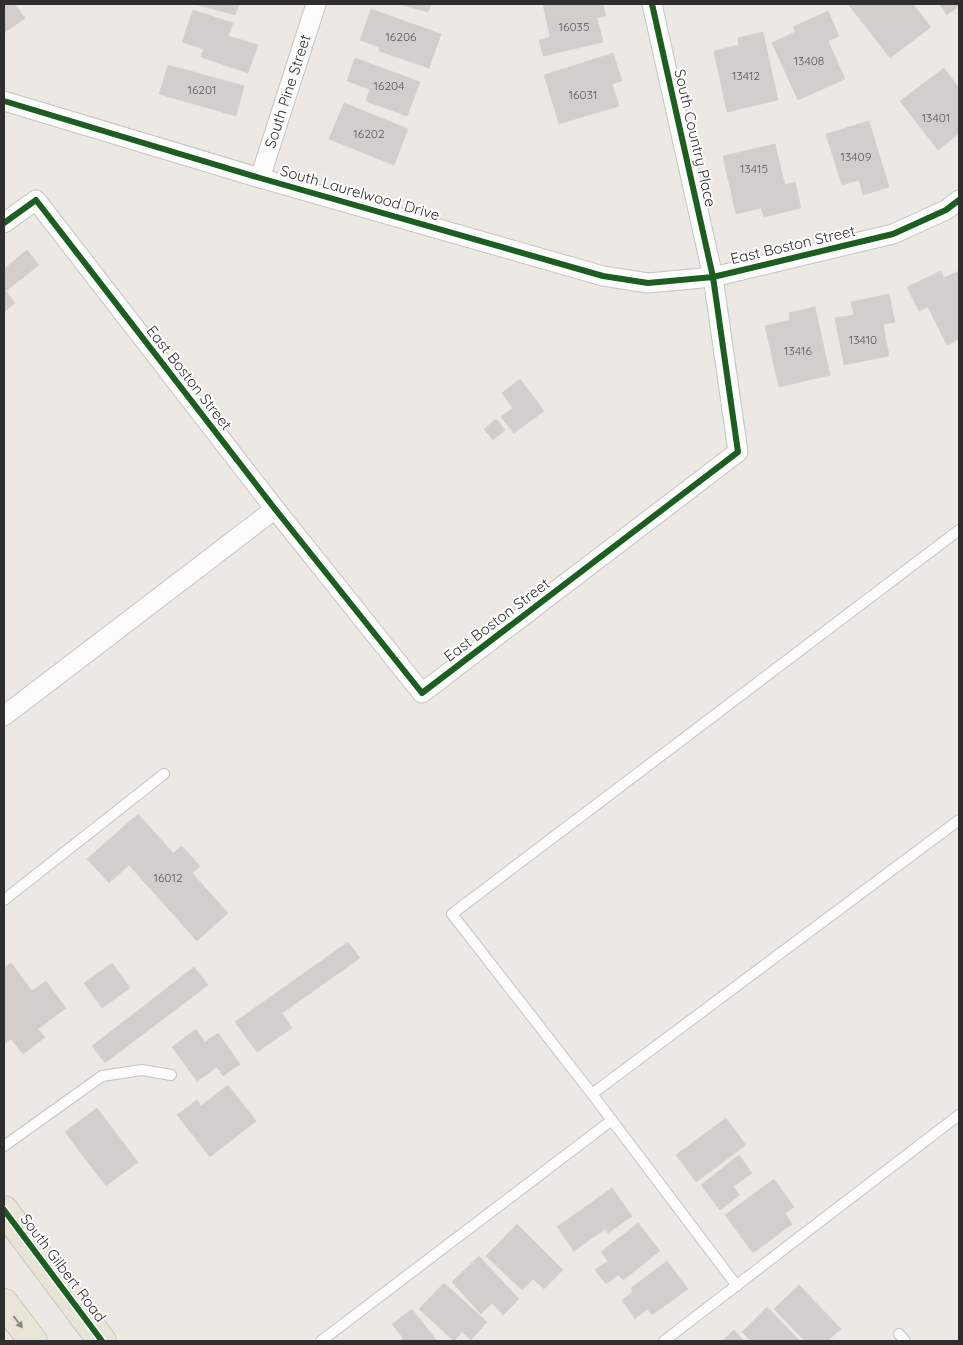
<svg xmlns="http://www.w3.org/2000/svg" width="963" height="1345" viewBox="0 0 963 1345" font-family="Quicksand,sans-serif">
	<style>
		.building { fill: #d1cecb; stroke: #d7d4d0 }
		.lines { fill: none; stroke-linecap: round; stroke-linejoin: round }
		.service-casing { stroke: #c5c4c5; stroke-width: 12 }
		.minor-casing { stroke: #c5c4c5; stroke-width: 21 }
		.primary-casing { stroke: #c6c5c4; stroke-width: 30 }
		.service { stroke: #fcfcfb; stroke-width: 10 }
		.minor { stroke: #fcfcfb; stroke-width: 19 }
		.primary { stroke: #e8e4d6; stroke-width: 28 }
		.cycleway-casing { stroke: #fff; stroke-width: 9 }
		.cycleway { stroke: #1b5e20; stroke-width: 6 }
		.oneway { fill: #8b8982 }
		.labels { text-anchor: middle; stroke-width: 4; stroke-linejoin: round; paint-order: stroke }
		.number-label { font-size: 12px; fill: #585857 }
		.street-label { font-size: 15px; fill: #2e2e2e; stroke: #fff }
	</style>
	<rect width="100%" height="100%" fill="#ece8e4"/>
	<path class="building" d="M4,4H14L25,18L4,33Z
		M195,4H239L235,15Z
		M399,4H431L428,12Z
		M543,4H603L606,16L597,18L603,42L543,56L539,40L550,37Z
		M848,4H913L931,27L890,58Z
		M939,4H959V6L947,15Z
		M371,9L441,34L429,68L379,51L380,47L360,40Z
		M193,10L233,23L228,36L258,45L248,73L201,57L203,49L182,42Z
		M828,11L839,36L828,41L845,79L798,100L772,43L795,32L793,27Z
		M763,32L778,100L727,112L714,51L739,45L738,38Z
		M613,53L622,81L612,84L619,106L559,124L544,75Z
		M355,58L420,82L407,116L366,101L370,89L347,81Z
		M168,65L244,86L236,116L159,94Z
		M944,68L959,88V136L958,134L938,150L900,101Z
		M344,103L408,129L394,165L329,139Z
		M869,121L889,187L863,195L859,180L842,185L826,134Z
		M775,144L785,185L795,182L801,208L764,217L761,208L736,214L723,156Z
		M27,250L39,265L6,291L15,303L4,312V269Z
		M941,271L944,278L959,271V339L947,345L928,307L919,311L907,287Z
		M889,294L895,322L883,324L889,356L844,365L835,318L854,315L851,302Z
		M815,307L830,375L779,387L765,326L790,320L789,313Z
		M520,379L544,411L514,433L501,417L513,408L502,393Z
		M496,419L505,430L493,440L484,429Z
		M138,814L173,853L182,846L200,866L192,873L228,913L197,941L129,865L109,883L87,859Z
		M348,942L360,958L282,1013L292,1028L257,1052L235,1022Z
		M11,963L32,991L46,981L66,1008L38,1029L45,1037L23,1054L11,1039L4,1044V968Z
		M112,963L130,988L102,1008L84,983Z
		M194,967L208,985L105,1063L92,1046Z
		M196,1029L205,1042L218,1033L240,1064L223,1076L217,1067L197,1081L172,1047Z
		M228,1085L256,1121L210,1157L177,1115L197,1100L201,1106Z
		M97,1108L138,1162L106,1186L65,1132Z
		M726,1118L746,1145L696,1182L676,1155Z
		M739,1155L752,1173L733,1187L740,1195L720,1210L701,1185Z
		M774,1179L794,1207L785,1213L792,1224L753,1253L725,1215Z
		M612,1188L632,1216L608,1233L605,1229L574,1251L557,1227Z
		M638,1223L660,1251L623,1280L618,1275L606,1284L595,1270L608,1261L601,1252Z
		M517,1224L563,1270L544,1289L533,1279L522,1290L486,1256Z
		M479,1256L519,1299L503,1315L492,1303L481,1314L452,1282Z
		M667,1261L688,1289L652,1315L647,1309L635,1319L622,1300L633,1292L631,1288Z
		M444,1283L487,1322L471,1340L462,1332L454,1341L419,1309Z
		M799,1285L841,1329L827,1341H805L774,1309Z
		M767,1307L800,1341H751L742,1332Z
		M412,1309L437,1341H400L403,1338L392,1324Z
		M734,1330L744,1341H722Z"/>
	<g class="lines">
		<defs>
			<path id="service" d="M4,900L164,774
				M592,1094L959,820
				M4,1146L102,1076L142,1070L171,1075
				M737,1286L592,1094L452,914L959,530
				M899,1334L905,1341
				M321,1341L612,1120
				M664,1341L959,1115"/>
			<g id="minor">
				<path d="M4,101L260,178L603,276L648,283L713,277L893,234L946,210L959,200"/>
				<path id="s1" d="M260,178L316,4"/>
				<path d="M4,223L36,200L275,509L422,693L738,452L713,277L652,4"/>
				<path d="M4,716L275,509"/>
			</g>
			<path id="primary" d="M4,1210L102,1341
				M4,1303L33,1341"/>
		</defs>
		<use href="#service" class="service-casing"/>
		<use href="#minor" class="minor-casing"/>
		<use href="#primary" class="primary-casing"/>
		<use href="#service" class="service"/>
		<use href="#minor" class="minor"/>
		<use href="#primary" class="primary"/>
		<defs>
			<path id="cycleway" d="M4,101L260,178L603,276L648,283L713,277L893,234L946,210L959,200
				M4,223L36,200L275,509L422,693L738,452L713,277L652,4
				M4,1210L102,1341"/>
		</defs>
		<use href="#cycleway" class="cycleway-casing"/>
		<use href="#cycleway" class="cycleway"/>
	</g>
	<defs><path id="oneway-solid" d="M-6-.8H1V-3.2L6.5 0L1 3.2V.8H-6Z" transform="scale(1.25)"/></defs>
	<use class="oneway" href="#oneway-solid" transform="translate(18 1322) rotate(53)"/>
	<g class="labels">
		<g class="number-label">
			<text x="574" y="31">16035</text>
			<text x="401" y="41">16206</text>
			<text x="809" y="65">13408</text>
			<text x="746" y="80">13412</text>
			<text x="389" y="90">16204</text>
			<text x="202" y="94">16201</text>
			<text x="583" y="99">16031</text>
			<text x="936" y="122">13401</text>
			<text x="369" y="138">16202</text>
			<text x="856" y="161">13409</text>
			<text x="754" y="173">13415</text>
			<text x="863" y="344">13410</text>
			<text x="798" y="355">13416</text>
			<text x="168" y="882">16012</text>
		</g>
		<g class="street-label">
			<text dy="5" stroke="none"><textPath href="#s1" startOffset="91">South Pine Street</textPath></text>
			<text transform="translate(695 138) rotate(77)" y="5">South Country Place</text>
			<text transform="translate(360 193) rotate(16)" y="5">South Laurelwood Drive</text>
			<text transform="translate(793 245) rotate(-13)" y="5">East Boston Street</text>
			<text transform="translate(189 378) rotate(52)" y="5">East Boston Street</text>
			<text transform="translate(497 620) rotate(-37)" y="5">East Boston Street</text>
			<text transform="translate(63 1268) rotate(53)" y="5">South Gilbert Road</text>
		</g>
	</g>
	<rect width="963" height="1345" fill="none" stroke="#2e2e2e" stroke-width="10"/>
</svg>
